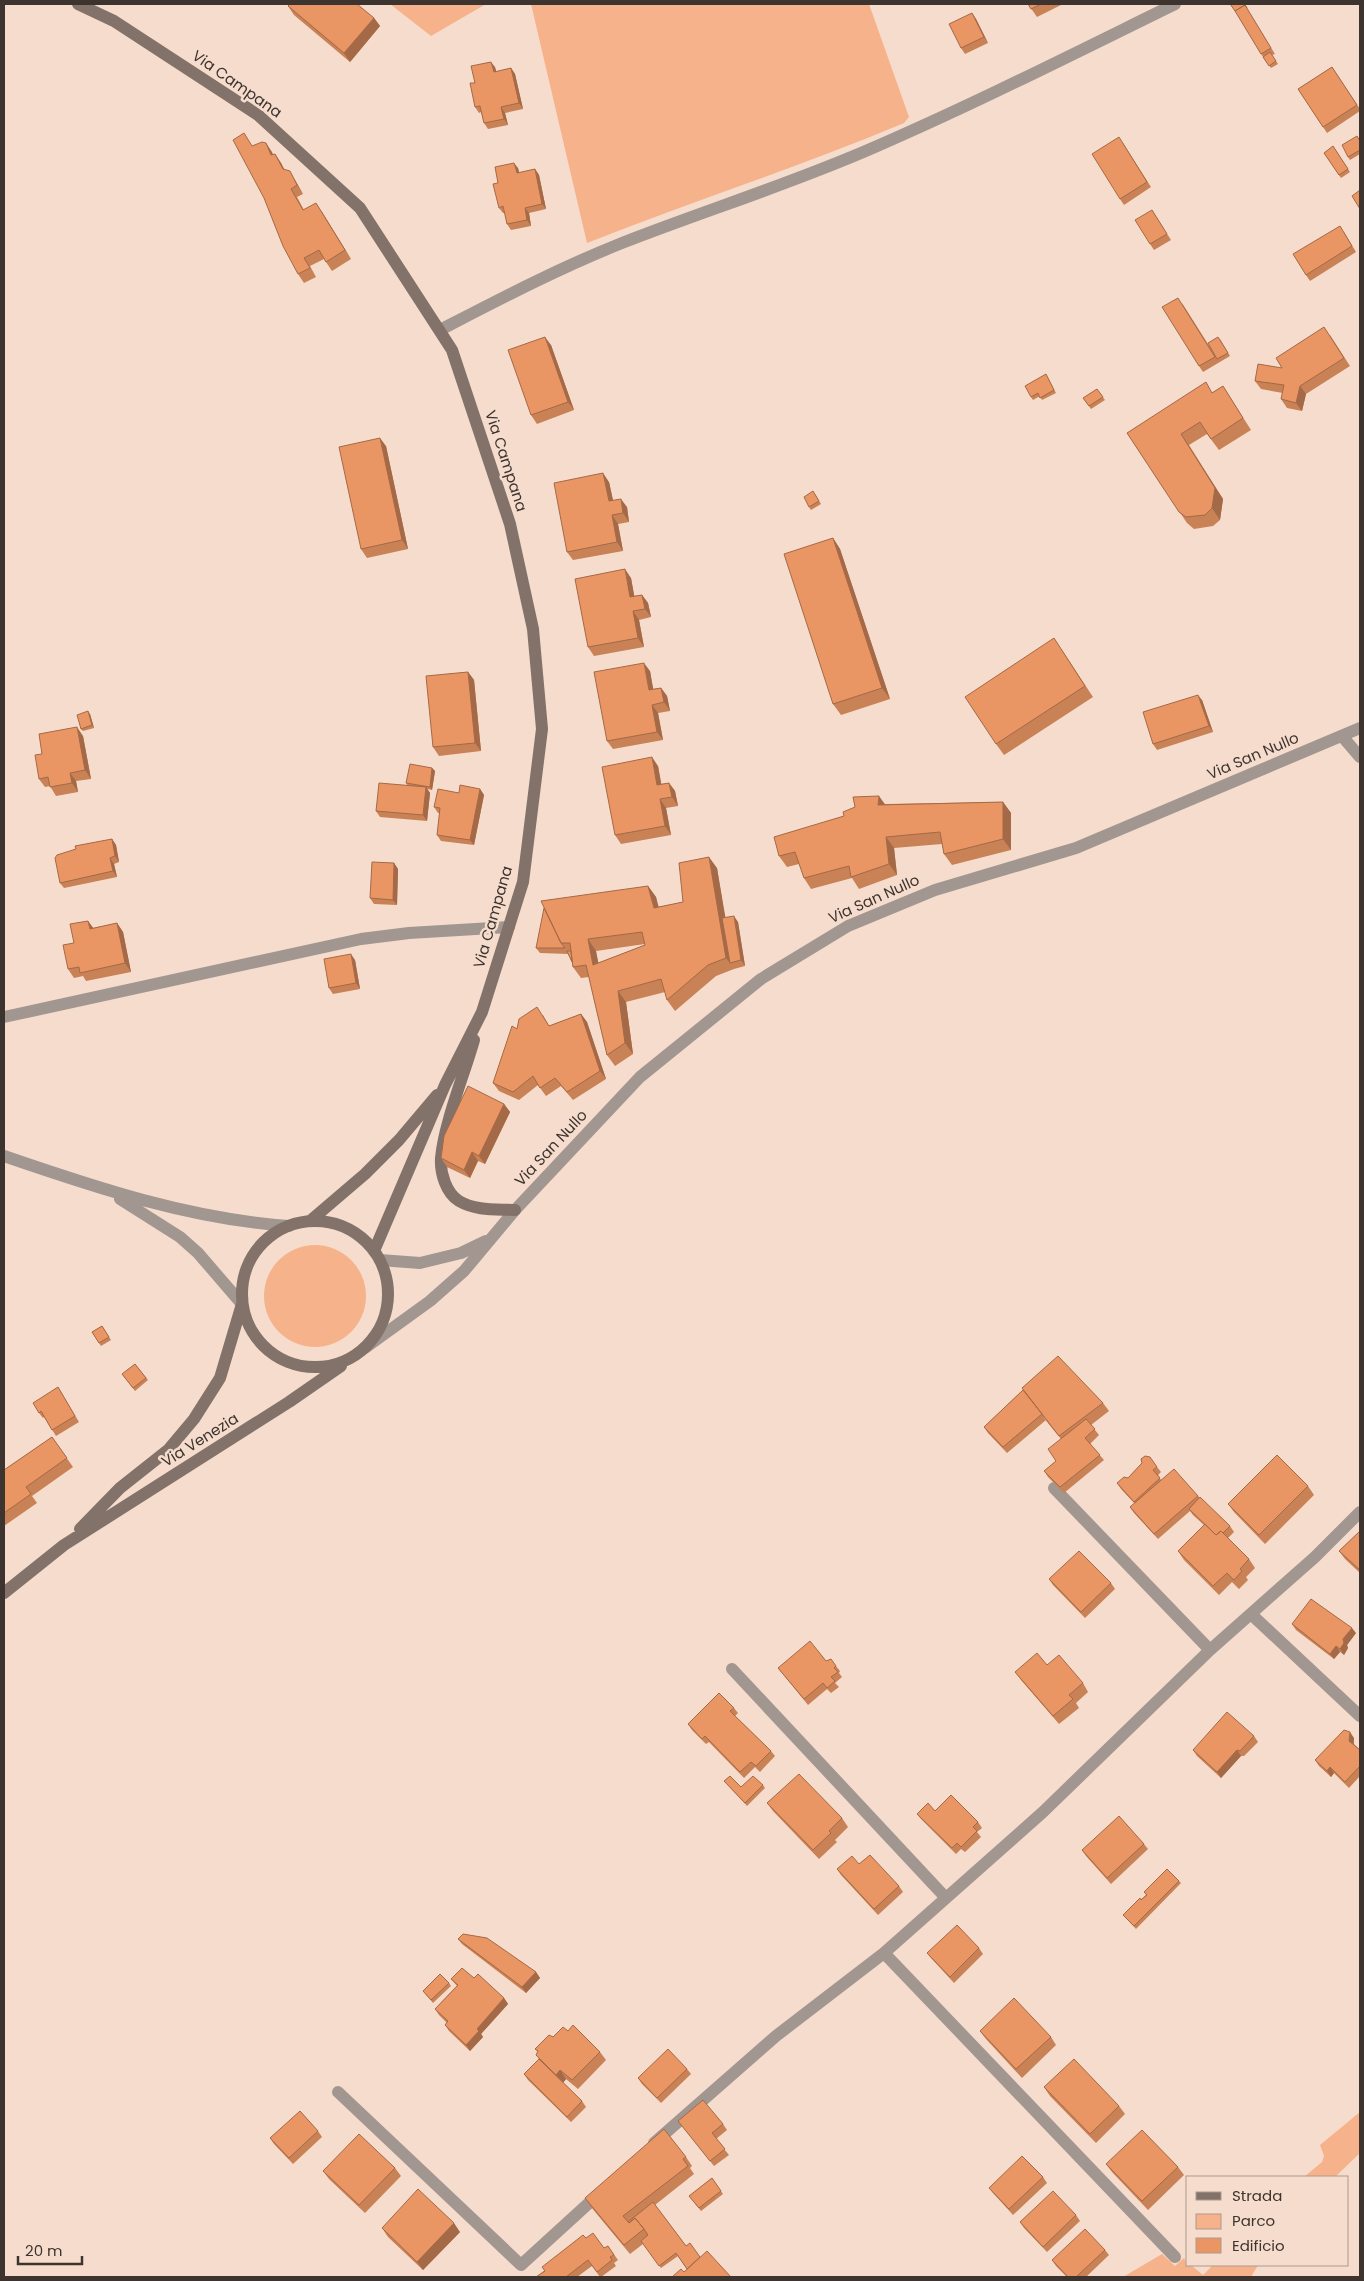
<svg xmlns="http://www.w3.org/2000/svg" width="1364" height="2281" viewBox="0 0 1364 2281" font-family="Poppins,sans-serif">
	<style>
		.green { fill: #f6b28b }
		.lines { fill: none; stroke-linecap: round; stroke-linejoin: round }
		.minor { stroke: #a19690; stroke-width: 12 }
		.tertiary { stroke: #a19690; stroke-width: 12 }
		.secondary { stroke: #827269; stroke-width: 12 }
		.wall { fill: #c98156; fill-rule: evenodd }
		.shaded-wall { fill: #a46946 }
		.building { fill: #ea9664; stroke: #a46946; fill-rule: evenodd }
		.labels { text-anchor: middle; stroke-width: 5; stroke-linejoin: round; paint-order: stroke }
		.street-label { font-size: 15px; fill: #3e342f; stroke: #f6dccd }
	</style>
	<rect width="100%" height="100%" fill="#f6dccd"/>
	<path class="green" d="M390,4H486L431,36Z
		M531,4H869L909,117L904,123C800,167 692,201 587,243Z
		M264 1296a51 51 0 1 1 102 0a51 51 0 1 1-102 0Z
		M1360,2112V2153L1335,2177H1304L1322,2162L1324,2156L1320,2145Z
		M1162,2254L1175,2266L1184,2258L1188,2265H1191L1203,2275L1213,2265H1258L1251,2277H1123Z"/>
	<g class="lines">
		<path class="minor" d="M440,330C500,299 559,268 622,243C704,211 787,185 868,150C972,105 1073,54 1175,4
			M1342,736L1360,757
			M4,1017L361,939L409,933L509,927
			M1054,1488L1210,1650
			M1252,1615L1360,1716
			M732,1669L946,1898
			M884,1953L1175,2257
			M338,2092L521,2265L601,2192
			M654,2143L776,2036L884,1953L1043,1812L1210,1650L1315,1557L1360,1512"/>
		<path class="tertiary" d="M4,1156C97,1188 190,1219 289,1226
			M120,1199L180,1237L198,1253L242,1304
			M380,1260L420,1263L461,1253L486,1241
			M365,1348L430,1301L464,1271L515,1210L640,1077L761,979L848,926L935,890L1076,848L1360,728"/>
		<path class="secondary" d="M78,4L114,21L258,115L360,208L452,350L510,524L533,629L542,729L523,882L482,1012L445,1085L374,1251
			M474,1040C464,1075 444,1124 441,1158C440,1173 446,1193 459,1201C476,1211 496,1209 515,1210
			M242 1294a73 73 0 1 1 146 0a73 73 0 1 1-146 0Z
			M310,1221L365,1174L399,1140L437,1095
			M80,1529L120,1488L168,1450L194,1419L220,1378L242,1304
			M4,1593L64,1545L289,1402L341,1366"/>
	</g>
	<path class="wall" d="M1028,4H1063L1037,17Z
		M1244,4L1275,54L1272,55L1278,64L1271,68L1261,54Z
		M288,6L374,18L380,26L350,62L294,15Z
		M972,13L976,19L988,43L965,54L961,48Z
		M495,67L496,72L511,68L515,74L523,109L505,113L508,125L488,129L484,123L481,112L479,113L475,107V83Z
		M1332,67L1360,109V111L1327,133L1298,89Z
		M1360,140V154L1350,160L1348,157Z
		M266,143L273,155L275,154L281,163L284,170L295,180L303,194L297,197L304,210L322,212L351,259L332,271L324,259L310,266L316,277L304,283L298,274L253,146Z
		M1123,143L1151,187L1124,205L1120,199Z
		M1333,146L1350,172L1341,178L1324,153Z
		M518,168L519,173L535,169L539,175L546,209L529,213L531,226L511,230L507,224L505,213H503L499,208L498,183Z
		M1152,210L1171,240L1154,250L1150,244Z
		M1344,232L1356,252L1310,281L1306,275Z
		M1182,303L1215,355L1220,339L1230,356L1203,372L1199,366Z
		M1330,335L1350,366L1306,394L1302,411L1287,408L1281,399L1283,393L1261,389L1255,381L1282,368Z
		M551,345L574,410L537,424L531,415Z
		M1046,374L1056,393L1042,400L1040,396L1033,400L1031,397Z
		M1223,386L1251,430L1219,450L1207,434L1189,445L1223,499L1220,520L1213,526L1194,529L1187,523L1127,433L1213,392Z
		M1097,389L1105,400L1091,409L1083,398Z
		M386,446L408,549L367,558L361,549Z
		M609,482L613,500L627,507L629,522L618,524L623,551L573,560L567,552Z
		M813,491L821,504L811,510L809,507Z
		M833,538L840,549L890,699L841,715L833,704Z
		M631,578L634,596L642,595L648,603L651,617L639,620L644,647L594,656L588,647Z
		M1062,650L1093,697L1004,755L996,744Z
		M650,671L653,689L661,688L667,696L670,711L658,713L663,740L613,749L607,741Z
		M468,672L474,680L481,751L439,756L433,747Z
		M1202,700L1213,732L1157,750L1153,744Z
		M90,714L94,728L83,731L81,729Z
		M83,736L91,779L76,781L78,792L56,796L50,786L45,787L39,779L42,754Z
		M658,766L661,784L669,783L675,791L678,806L666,808L671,835L621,844L615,835Z
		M432,768L435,771L432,790L427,789L430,793L427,821L380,817L376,811L408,786L406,783Z
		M480,789L484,795L474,845L441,841L437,835L440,813H438L434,807Z
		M1003,802L1011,813V850L952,865L944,854L942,844L894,848L897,875L859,889L852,878L811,889L804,878L799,864L787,867L779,856L885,804Z
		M112,839L116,845L119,862L114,864L117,877L64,888L60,883Z
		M394,863L398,869L397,905L374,904L370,898Z
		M717,868L725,918L738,922L745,966L734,969L716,976L675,1011L667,1000L665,992L626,1002L633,1054L615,1066L607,1055L589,977L581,978L573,967L572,962L568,954L540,953L536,948L648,886L656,897L658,907L683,902ZM645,944V945L598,963L596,951Z
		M88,921L93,928L117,923L123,932L131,972L86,981L83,976L74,978L68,969L74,943Z
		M355,960L360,989L333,994L329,988Z
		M581,1014L587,1022L606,1079L573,1100L561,1086L546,1096L538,1085L519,1100L499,1091L493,1083L517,1029L543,1015L549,1026Z
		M504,1104L510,1112L485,1164L478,1161L470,1178L447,1167L441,1158Z
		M102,1326L111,1340L101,1346L92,1332Z
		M135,1364L148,1380L135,1391L122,1374Z
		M58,1387L79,1422L56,1436L44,1417L43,1418L39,1413Z
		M1023,1390L1103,1403L1109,1411L1091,1425L1099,1435L1090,1444L1104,1460L1064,1493L1048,1477L1044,1471L1056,1461L1061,1439L1043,1417L1046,1420L1007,1453L988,1433L984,1427Z
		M52,1437L73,1467L32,1496L37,1503L4,1526V1470Z
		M1142,1463L1157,1467L1161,1472L1158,1475L1161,1480L1198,1496L1230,1526L1234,1532L1228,1538L1249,1559L1255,1568L1246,1577L1248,1580L1239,1589L1232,1582L1219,1595L1184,1560L1178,1551L1204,1525L1193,1515L1190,1511L1158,1539L1134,1513L1130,1507L1135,1504L1121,1489L1117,1483L1128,1478Z
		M1308,1486L1314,1495L1265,1544L1234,1512L1228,1504Z
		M1360,1531V1573L1345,1559L1339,1551Z
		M1049,1579L1111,1583L1115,1589L1085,1618L1053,1585Z
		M1292,1624L1356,1633L1347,1645L1348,1648L1344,1655L1340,1652L1334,1659L1296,1630Z
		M826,1661L836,1666L840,1671L839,1673L842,1677L835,1683L839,1687L831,1693L827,1689L808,1705L778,1668Z
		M1047,1665L1083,1683L1088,1692L1076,1703L1079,1708L1059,1724L1021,1680L1015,1672Z
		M734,1708L738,1713L735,1716L771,1751L775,1756L760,1772L755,1767L744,1778L709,1742L706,1744L692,1730L688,1724Z
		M1254,1736L1258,1742L1244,1756H1241L1221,1778L1197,1756L1193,1750Z
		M1354,1738V1744L1360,1750V1776L1349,1788L1334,1773L1331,1777L1319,1766L1315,1760Z
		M724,1781L741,1787L763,1785L765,1788L747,1806Z
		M767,1803L842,1818L848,1827L835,1840L837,1842L819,1859L773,1811Z
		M935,1811L978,1822L982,1828L977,1832L981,1837L965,1852L961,1849L956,1854L921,1819L917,1814Z
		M1144,1844L1148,1849L1111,1884L1086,1856L1082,1850Z
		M837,1869L899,1886L903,1892L878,1915L841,1875Z
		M1179,1881L1181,1883L1136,1929L1123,1915L1146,1895L1144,1892Z
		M458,1939L536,1972L540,1978L526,1993L462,1944Z
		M979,1948L983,1954L954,1983L931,1958L927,1953Z
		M474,1978L504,1998L508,2004L481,2034L483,2037L470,2051L449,2031L445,2025L447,2023L439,2015L435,2009L457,1986L451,1979Z
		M449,1983L451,1986L433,2003L423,1991Z
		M568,2031L600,2052L606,2060L578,2089L566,2079L563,2083L582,2101L586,2107L571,2122L528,2080L524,2074L539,2059L536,2055L538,2052L535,2049L553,2037Z
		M980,2031L1051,2037L1056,2045L1022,2078L986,2039Z
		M687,2069L691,2074L661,2103L642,2084L638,2078Z
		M1044,2087L1119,2106L1125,2114L1096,2143L1050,2096Z
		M678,2121L723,2124L727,2130L716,2139L729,2155L714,2166Z
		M318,2131L322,2137L293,2164L274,2144L270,2138Z
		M686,2157L692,2166L690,2168L694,2174L655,2205L686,2246L700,2257L684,2272L687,2269L678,2256L661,2268L643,2244L630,2254L591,2207L585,2198Z
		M1106,2164L1178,2167L1184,2175L1148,2210L1112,2172Z
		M395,2168L401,2176L365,2213L329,2179L323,2171Z
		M1043,2177L1047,2183L1013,2215L993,2193L989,2188Z
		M712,2178L723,2194L701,2211L689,2196Z
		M1076,2215L1080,2221L1047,2252L1024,2228L1020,2222Z
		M382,2228L460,2232L423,2270L388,2237Z
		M586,2238L604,2248L608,2246L618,2260L614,2263L616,2266L601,2277H600L592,2266L577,2277H536Z
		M1105,2250L1109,2255L1086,2277H1067L1056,2266L1052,2260Z"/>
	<path class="shaded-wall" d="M972,13L976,19L988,43L984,37Z
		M374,18L380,26L350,62L344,53Z
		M491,62L495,67L498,78L494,72Z
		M511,68L515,74L523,109L519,103Z
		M501,107L505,113L508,125L504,119Z
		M266,143L272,152L277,164L271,155Z
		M275,154L281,163L289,178L283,169Z
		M514,163L518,168L521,179L517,173Z
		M535,169L539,175L546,209L542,204Z
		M290,171L295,180L303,194L297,185Z
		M316,203L322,212L351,259L345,250Z
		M525,208L529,213L531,226L527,220Z
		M545,337L551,345L574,410L568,402Z
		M1300,386L1306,394L1302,411L1296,403Z
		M1181,434L1223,499L1220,520L1212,508Z
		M380,438L386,446L408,549L402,540Z
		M603,473L609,482L615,510L609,501Z
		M621,499L627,507L629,522L623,513Z
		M612,515L618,524L623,551L617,542Z
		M833,538L840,549L890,699L882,688Z
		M625,569L631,578L636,605L630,597Z
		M642,595L648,603L651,617L645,609Z
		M633,611L639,620L644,647L638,638Z
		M644,663L650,671L655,699L649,690Z
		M468,672L474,680L481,751L475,743Z
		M661,688L667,696L670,711L664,702Z
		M1198,695L1202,700L1213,732L1209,726Z
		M652,705L658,713L663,740L657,732Z
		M88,711L90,714L94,728L92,725Z
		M77,727L83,736L91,779L85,770Z
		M652,757L658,766L663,793L657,785Z
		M432,768L435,771L432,790L430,787Z
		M70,773L76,781L78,792L72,783Z
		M669,783L675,791L678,806L672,797Z
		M426,787L430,793L427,821L423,815Z
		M480,789L484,795L474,845L470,840Z
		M879,796L887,807L878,805Z
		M660,799L666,808L671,835L665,826Z
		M1003,802L1011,813V850L1003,839Z
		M886,837L894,848L897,875L889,864Z
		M112,839L116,845L119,862L115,856Z
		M709,857L717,868L733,962L730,963L726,958Z
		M110,858L114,864L117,877L113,871Z
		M394,863L398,869L397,905L393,900Z
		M648,886L656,897L662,919L654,908Z
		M734,916L738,922L745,966L741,960Z
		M88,921L94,929H90Z
		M117,923L123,932L131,972L125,963Z
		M588,939L596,951L601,976L593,965Z
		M351,954L355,960L360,989L356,983Z
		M618,991L626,1002L633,1054L625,1043Z
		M581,1014L587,1022L606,1079L600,1071Z
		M504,1104L510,1112L485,1164L479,1156Z
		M472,1152L478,1161L470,1178L464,1170Z
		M1352,1628L1356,1633L1347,1645L1348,1648L1344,1655L1340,1649L1343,1639Z
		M1336,1646L1340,1652L1334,1659L1330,1654Z
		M1350,1732L1354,1738L1353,1746L1349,1741Z
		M1237,1750L1241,1756L1221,1778L1217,1772Z
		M1330,1767L1334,1773L1331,1777L1327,1771Z
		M536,1972L540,1978L526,1993L522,1987Z
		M504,1998L508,2004L481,2034L483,2037L470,2051L466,2045L477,2029Z
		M560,2070L566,2079L562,2084L556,2075Z
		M454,2223L460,2232L423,2270L417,2262Z"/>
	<path class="building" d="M290,4H357L374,18L344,53L288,6Z
		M1028,4H1041L1031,9Z
		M1230,4H1244L1247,8L1245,5L1235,11Z
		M1245,5L1271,48L1261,54L1235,11Z
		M972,13L984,37L961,48L949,24Z
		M1270,52L1276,61L1269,66L1263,57Z
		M491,62L494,72L511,68L519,103L501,107L504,119L484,123L480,106L475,107L470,83H475L471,66Z
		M1332,67L1357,105L1323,127L1298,89Z
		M244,133L252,146L262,142L266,143L271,155L275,154L283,169L290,171L297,185L291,189L303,210L316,203L345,250L326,262L319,250L304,258L310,268L298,274L283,246L264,198L233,140Z
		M1357,136L1360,141V150L1348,157L1342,145Z
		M1119,137L1147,182L1120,199L1092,154Z
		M1333,146L1348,169L1339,175L1324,153Z
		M514,163L517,173L535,169L542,204L525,208L527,220L507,224L503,206L499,208L493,184L498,183L495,167Z
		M1360,190V209L1352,196Z
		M1152,210L1167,234L1150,244L1135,220Z
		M1340,226L1352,246L1306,275L1293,254Z
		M1178,298L1215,357L1199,366L1162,307Z
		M1324,327L1344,358L1300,386L1296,403L1281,399L1284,385L1255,381L1258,364L1282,368L1276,358Z
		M545,337L568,402L531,415L508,350Z
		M1218,337L1228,353L1217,359L1208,343Z
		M1046,374L1054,390L1040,398L1038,393L1031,397L1025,386Z
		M1206,382L1212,393L1223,386L1243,418L1211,439L1200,422L1181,434L1215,488L1212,508L1205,515L1186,517L1179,512L1127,433Z
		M1097,389L1103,397L1089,406L1083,398Z
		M380,438L402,540L361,549L339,447Z
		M603,473L609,501L621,499L623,513L612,515L617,542L567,552L554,483Z
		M813,491L819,501L809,507L804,497Z
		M833,538L882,688L833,704L784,554Z
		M625,569L630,597L642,595L645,609L633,611L638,638L588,647L575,579Z
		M1054,638L1085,686L996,744L965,697Z
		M644,663L649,690L661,688L664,702L652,705L657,732L607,741L594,672Z
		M468,672L475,743L433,747L426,676Z
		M1198,695L1209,726L1153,744L1143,712Z
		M88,711L92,725L81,729L77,715Z
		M77,727L85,770L70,773L72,783L50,787L48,777L39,779L35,755L42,754L39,734Z
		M652,757L657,785L669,783L672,797L660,799L665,826L615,835L602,767Z
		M410,764L432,768L430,787L406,783Z
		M379,783L426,787L423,815L376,811Z
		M460,785L480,789L470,840L437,835L440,808L434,807L438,789L459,793Z
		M879,796L878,805L1003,802V839L944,854L940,832L886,837L889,864L851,877L849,866L804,878L795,852L779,856L774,837L844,816L843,812L855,807L853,797Z
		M112,839L115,856L110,858L113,871L60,883L55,858L57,855L76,849L75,846Z
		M709,857L726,958L708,965L667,1000L661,979L618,991L625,1043L607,1055L586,965L573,967L570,943H561L541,901L648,886L654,908L683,902L679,863ZM642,932L645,945L593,965L588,939Z
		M372,862L394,863L393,900L370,898Z
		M544,908L561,943L565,948H536Z
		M734,916L741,960L730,963L722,918Z
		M88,921L90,929L117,923L125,963L80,973L79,967L68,969L63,945L74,943L70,924Z
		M567,951H571L572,962Z
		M351,954L356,983L329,988L324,959Z
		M537,1007L549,1026L581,1014L600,1071L567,1092L555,1078L540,1088L533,1076L513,1092L493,1083L512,1026L517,1029L519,1019Z
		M468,1086L504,1104L479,1156L472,1152L464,1170L441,1158L444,1136Z
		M102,1326L109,1337L99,1343L92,1332Z
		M1058,1356L1103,1403L1059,1436L1022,1388Z
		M135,1364L146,1378L133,1388L122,1374Z
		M58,1387L75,1416L52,1430L41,1411L39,1413L33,1403Z
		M1023,1390L1042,1414L1003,1447L984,1427Z
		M1086,1419L1095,1429L1085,1438L1100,1455L1060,1487L1044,1471L1056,1461L1048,1449Z
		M52,1437L67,1458L26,1487L31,1494L4,1513V1470Z
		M1277,1455L1308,1486L1259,1535L1228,1504Z
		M1145,1456L1150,1457L1157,1467L1153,1470L1160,1478L1134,1502L1117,1483L1124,1477L1128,1478L1142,1463L1141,1459Z
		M1174,1469L1198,1496L1154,1534L1130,1507Z
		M1200,1497L1230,1526L1223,1533L1221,1531L1216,1535L1189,1509Z
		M1205,1524L1216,1535L1221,1531L1249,1559L1240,1569L1242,1571L1234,1580L1227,1573L1213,1586L1178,1551Z
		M1360,1531V1570L1339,1551Z
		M1079,1551L1111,1583L1081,1612L1049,1579Z
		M1311,1599L1352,1628L1343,1639L1344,1643L1340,1649L1336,1646L1330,1654L1292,1624Z
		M810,1641L826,1661L831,1659L836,1666L834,1668L838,1672L831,1677L835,1681L827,1688L823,1683L804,1699L778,1668Z
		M1037,1653L1047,1665L1059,1655L1083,1683L1069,1695L1073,1699L1053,1716L1015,1672Z
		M719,1693L734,1708L730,1711L771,1751L756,1766L751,1762L740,1772L705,1736L702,1739L688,1724Z
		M1227,1712L1254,1736L1240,1751L1237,1750L1217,1772L1193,1750Z
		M1344,1730L1350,1732L1349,1741L1360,1750V1766L1345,1782L1330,1767L1327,1771L1315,1760Z
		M799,1774L842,1818L829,1831L831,1833L813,1850L767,1803Z
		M730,1776L741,1787L753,1776L763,1785L745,1803L724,1781Z
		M951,1795L978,1822L973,1827L977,1831L961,1847L957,1843L952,1848L917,1814L928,1803L935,1811Z
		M1119,1816L1144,1844L1107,1878L1082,1850Z
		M870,1855L899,1886L874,1909L837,1869L852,1856L859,1864Z
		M1167,1869L1179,1881L1134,1926L1123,1915L1140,1898L1141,1900L1147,1895L1144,1892Z
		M957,1925L979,1948L950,1977L927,1953Z
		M463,1934L487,1938L536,1972L522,1987L458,1939Z
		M462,1968L474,1978L478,1974L504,1998L477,2029L479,2031L466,2045L445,2025L448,2021L435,2009L458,1985L451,1979Z
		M440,1974L449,1983L431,2000L423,1991Z
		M1014,1998L1051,2037L1016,2069L980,2031Z
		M573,2025L600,2052L572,2080L560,2070L556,2075L536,2055L538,2051L535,2049L549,2035L553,2037L563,2027L568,2031Z
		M668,2049L687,2069L657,2098L638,2078Z
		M539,2059L582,2101L567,2117L524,2074Z
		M1074,2059L1119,2106L1090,2134L1044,2087Z
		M703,2100L723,2124L712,2133L725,2149L710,2161L678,2121Z
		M300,2111L318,2131L289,2158L270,2138Z
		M664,2129L686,2157L683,2159L688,2166L623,2216L629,2223L635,2218L644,2229L624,2245L585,2198Z
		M1142,2130L1178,2167L1142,2201L1106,2164Z
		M359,2134L395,2168L359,2205L323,2171Z
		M1022,2156L1043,2177L1009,2209L989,2188Z
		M712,2178L721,2191L699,2208L689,2196Z
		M418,2189L454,2223L417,2262L382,2228Z
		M1053,2191L1076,2215L1043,2247L1020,2222Z
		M653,2202L686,2246L690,2243L700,2257L687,2269L676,2253L659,2266L641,2241L648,2235L644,2229L635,2218L629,2223L628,2222Z
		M1085,2229L1105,2250L1076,2277H1068L1052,2260Z
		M593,2233L604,2248L608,2246L614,2255L610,2257L612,2260L597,2272L588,2260L566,2277H536L545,2271L542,2267L583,2235L586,2238Z
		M707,2251L731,2277H672L681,2269L684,2272Z"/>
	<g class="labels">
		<g class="street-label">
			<text transform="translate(237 84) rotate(35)" y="5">Via Campana</text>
			<text transform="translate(506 461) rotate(72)" y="5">Via Campana</text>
			<text transform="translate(1253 756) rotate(-23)" y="5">Via San Nullo</text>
			<text transform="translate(874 899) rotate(-24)" y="5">Via San Nullo</text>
			<text transform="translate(493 917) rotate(-74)" y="5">Via Campana</text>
			<text transform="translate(551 1148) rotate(-47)" y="5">Via San Nullo</text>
			<text transform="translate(200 1440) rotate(-32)" y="5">Via Venezia</text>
		</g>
	</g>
	<rect width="1364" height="2281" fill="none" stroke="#3e342f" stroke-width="10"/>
	<rect x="1186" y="2176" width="162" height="90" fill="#f6dccd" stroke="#ac998e"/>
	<rect x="1196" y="2192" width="25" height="8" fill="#827269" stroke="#ac998e"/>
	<text x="1232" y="2201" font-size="15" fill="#3e342f">Strada</text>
	<rect x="1196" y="2214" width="25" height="15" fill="#f6b28b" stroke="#ac998e"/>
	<text x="1232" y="2226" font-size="15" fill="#3e342f">Parco</text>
	<rect x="1196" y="2238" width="25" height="15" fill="#ea9664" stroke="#ac998e"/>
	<text x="1232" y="2251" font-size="15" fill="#3e342f">Edificio</text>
	<path d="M18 2256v8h64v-8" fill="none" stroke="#3e342f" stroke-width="2.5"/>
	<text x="25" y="2256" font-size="15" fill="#3e342f" stroke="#f6dccd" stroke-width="4" paint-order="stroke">20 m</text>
</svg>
